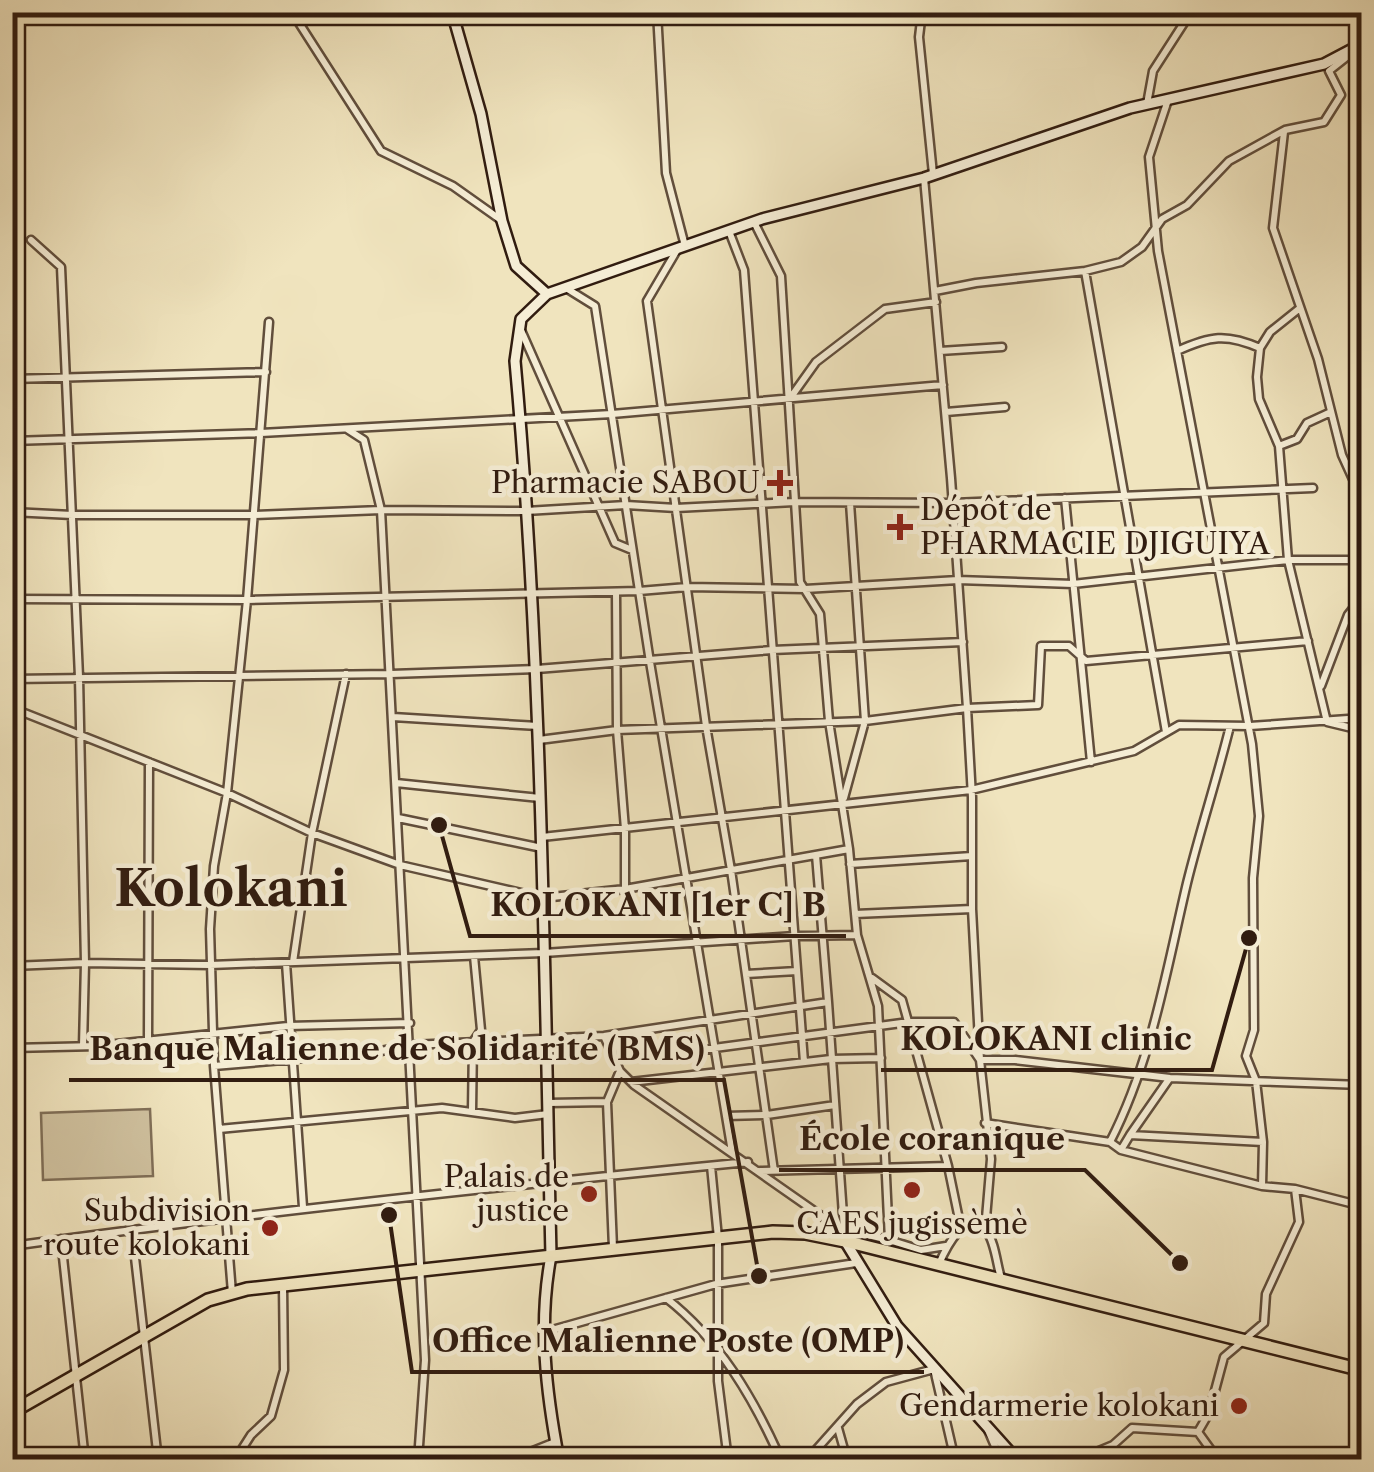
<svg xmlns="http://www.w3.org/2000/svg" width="1374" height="1472" viewBox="0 0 1374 1472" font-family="'Libre Caslon Text',serif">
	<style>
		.green { fill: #d0c2a0; stroke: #806f58; stroke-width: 2.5 }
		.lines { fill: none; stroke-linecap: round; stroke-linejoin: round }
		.street-casing { stroke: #614e3c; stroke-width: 11 }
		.secondary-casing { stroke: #311c10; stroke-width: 14 }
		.highway-casing { stroke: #311c10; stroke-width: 16 }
		.street { stroke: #f5edd5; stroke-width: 6 }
		.secondary { stroke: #f5edd5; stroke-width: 9 }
		.highway { stroke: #f0e4be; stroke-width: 11 }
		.poi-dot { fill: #8f2418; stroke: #f5edd5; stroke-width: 4 }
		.labels { text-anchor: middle; stroke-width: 9; stroke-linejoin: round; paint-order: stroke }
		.poi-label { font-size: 30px; fill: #311c10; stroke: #f5edd5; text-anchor: end }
		.town-label { font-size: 50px; font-weight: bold; fill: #311c10; stroke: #f5edd5 }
		.leader { fill: none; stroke: #311c10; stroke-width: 4 }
		.callout-dot { fill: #311c10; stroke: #f5edd5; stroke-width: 4 }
		.callout-label { font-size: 32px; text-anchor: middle; font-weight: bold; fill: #311c10; stroke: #f5edd5; stroke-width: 9; stroke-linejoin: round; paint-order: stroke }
	</style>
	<rect width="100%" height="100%" fill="#f0e4be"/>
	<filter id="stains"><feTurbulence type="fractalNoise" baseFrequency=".002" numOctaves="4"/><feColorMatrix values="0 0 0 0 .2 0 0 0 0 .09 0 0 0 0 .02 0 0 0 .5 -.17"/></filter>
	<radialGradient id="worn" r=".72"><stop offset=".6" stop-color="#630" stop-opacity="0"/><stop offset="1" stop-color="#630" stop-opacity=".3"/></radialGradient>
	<path class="green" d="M150,1109L153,1176L43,1180L41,1113Z"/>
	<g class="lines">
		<defs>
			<path id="street" d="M292,12L381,151L453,186L501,220
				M657,12L666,173L685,246
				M922,12L919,37L933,174
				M1168,100L1149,157L1158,251L1252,744L1259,816L1253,878L1254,1030L1246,1056L1256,1081L1263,1142L1262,1186
				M1147,104L1153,71L1191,12
				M1284,132L1273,228L1318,359L1342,455L1362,499
				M924,178L951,478L967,708L972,797V909L980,1060L991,1159L985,1230
				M754,222L781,276L800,582L820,614L829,721L849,849L857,935L878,1006L889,1240L844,1229
				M729,231L744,270L804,1062
				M31,240L61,267L79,677L85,963L83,1046
				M677,250L647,301L706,726L731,870L774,1171
				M1085,271L1166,732
				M566,288L595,306L650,662L732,1152
				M935,291L976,283L1085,271L1121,262L1142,247L1162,219L1187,205L1229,161L1285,130L1324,122L1341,95L1329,71L1353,52
				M1300,308L1270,332L1260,348L1257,377L1259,399L1279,446L1288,560L1327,722L1356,729L1362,758
				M520,328L615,543L632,550
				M940,351L1002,347
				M1177,351C1210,336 1226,333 1260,348
				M12,379L266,372
				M791,397L816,362L885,309L936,302
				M946,412L1005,407
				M347,429L364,440L381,510L425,1360L418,1460
				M12,441L261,433L612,414L943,385
				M1279,446L1297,439L1307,423L1331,412
				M1065,498L1091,762
				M12,512L72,515H255L381,510L526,511L626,505L676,508L794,502L953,503L1313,488
				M616,592L617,730L625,829V889
				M12,599L247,600L639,591L687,587L805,589L958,580L1073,584L1288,560H1362
				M12,679L391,674L537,669L772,650L963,642
				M1321,686L1348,615L1362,597
				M12,708L227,793L312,833L400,865L543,898L625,889L849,849
				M393,717L538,726
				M539,740L617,730L865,721L967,708L1038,705L1041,646H1069L1086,661L1308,641
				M396,783L540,798
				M844,798L865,721L850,503
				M398,818L542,848
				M542,837L971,790L1134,751L1179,725L1250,726L1362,718
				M816,855L828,1002
				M850,864L972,856
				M855,914L972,909
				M293,962L312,833L346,674
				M286,963L303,1207
				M12,966L85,963L210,965L544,953L795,936L857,935
				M746,974L797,971
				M872,978L902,1000L948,1166L961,1229
				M604,1036L620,1071L634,1085L830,1222L843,1238
				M148,1041L149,762
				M12,1048L97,1046L288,1026L410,1023
				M647,1057L909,1022H954L980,1060H1015L1170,1078L1362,1085
				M214,1066L376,1052L411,1045L604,1036L828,1002L844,1229L830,1222
				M631,1082L831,1059L881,1058
				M548,1103L607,1102
				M472,1111L473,1042L481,1030L474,956
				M726,1116L767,1115L835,1105
				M985,1123L1110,1142L1121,1150L1262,1186L1295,1189L1362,1206
				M219,1129L442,1108L515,1118L548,1114
				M1130,1135L1169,1079
				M1110,1142C1152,1060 1166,972 1187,883C1200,830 1217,779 1230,726
				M1121,1150L1130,1135L1263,1142
				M711,1166L718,1238V1381L728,1460
				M760,1171L948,1166
				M132,1231L158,1460
				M61,1239L85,1460
				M889,1240L921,1250L946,1246
				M12,1246C257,1212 502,1186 748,1162
				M613,1248L607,1102L620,1071
				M939,1264C945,1250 967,1204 987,1232C995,1242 997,1266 1001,1278
				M232,1293L214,1066L210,929L214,866L227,793L247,600L269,322
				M666,1298C719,1339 754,1399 781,1460
				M545,1332L716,1284L856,1263
				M838,1428L847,1460
				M988,1430L1001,1460
				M1198,1432L1216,1457L1222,1460
				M235,1460L251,1435L271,1416L284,1370L283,1286
				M510,1460L555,1442
				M807,1460L857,1404L886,1382L934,1369L955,1460
				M1077,1460L1113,1445L1132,1428L1198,1432L1209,1413L1224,1357L1264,1323L1266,1294L1299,1222L1295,1189"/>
			<path id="secondary" d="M452,12L481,114L502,221L516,266L547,294
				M845,1241L897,1326L1017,1460
				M559,1460C546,1392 538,1324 551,1256C544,957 542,658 515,361L521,319L547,294L762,219L924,178L1130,108L1324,64L1362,44"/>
			<path id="highway" d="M12,1412L208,1300L247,1289L773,1232L805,1233L845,1241L1362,1370"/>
		</defs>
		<use href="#street" class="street-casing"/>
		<use href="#secondary" class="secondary-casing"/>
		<use href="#highway" class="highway-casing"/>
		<use href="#street" class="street"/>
		<use href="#secondary" class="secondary"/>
		<use href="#highway" class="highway"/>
	</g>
	<g class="poi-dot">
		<path d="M775 468h10v10h10v10h-10v10h-10v-10h-10v-10h10z"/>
		<path d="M895 512h10v10h10v10h-10v10h-10v-10h-10v-10h10z"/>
		<circle cx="912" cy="1190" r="10"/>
		<circle cx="589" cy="1194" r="10"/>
		<circle cx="270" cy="1228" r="10"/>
		<circle cx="1239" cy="1406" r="10"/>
	</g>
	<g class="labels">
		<g class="poi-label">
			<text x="760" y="493">Pharmacie SABOU</text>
			<text x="920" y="520" text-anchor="start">Dépôt de<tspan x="920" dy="34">PHARMACIE DJIGUIYA</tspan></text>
			<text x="569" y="1187">Palais de<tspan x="569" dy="34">justice</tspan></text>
			<text x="250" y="1221">Subdivision<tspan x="250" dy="34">route kolokani</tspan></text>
			<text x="912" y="1234" text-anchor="middle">CAES jugissèmè</text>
			<text x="1219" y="1416">Gendarmerie kolokani</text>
		</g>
		<g class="town-label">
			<text x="231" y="906">Kolokani</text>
		</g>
	</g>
	<path class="leader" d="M439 825L470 936H846M1249 938L1212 1070H881M759 1276L724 1080H69M1180 1263L1085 1170H779M389 1215L412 1372H924"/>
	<g class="callout-dot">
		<circle cx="439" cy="825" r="10"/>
		<circle cx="1249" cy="938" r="10"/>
		<circle cx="759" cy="1276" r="10"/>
		<circle cx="1180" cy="1263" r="10"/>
		<circle cx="389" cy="1215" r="10"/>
	</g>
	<g class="callout-label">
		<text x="658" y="916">KOLOKANI [1er C] B</text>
		<text x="1046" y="1050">KOLOKANI clinic</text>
		<text x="397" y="1060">Banque Malienne de Solidarité (BMS)</text>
		<text x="932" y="1150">École coranique</text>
		<text x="668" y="1352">Office Malienne Poste (OMP)</text>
	</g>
	<rect width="1374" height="1472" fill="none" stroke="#f0e4be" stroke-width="50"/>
	<rect x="15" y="15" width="1344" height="1442" fill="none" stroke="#311c10" stroke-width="5"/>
	<rect x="25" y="25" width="1324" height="1422" fill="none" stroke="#311c10" stroke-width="2.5"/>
	<rect width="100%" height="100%" filter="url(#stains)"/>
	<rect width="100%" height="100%" fill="url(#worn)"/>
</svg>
